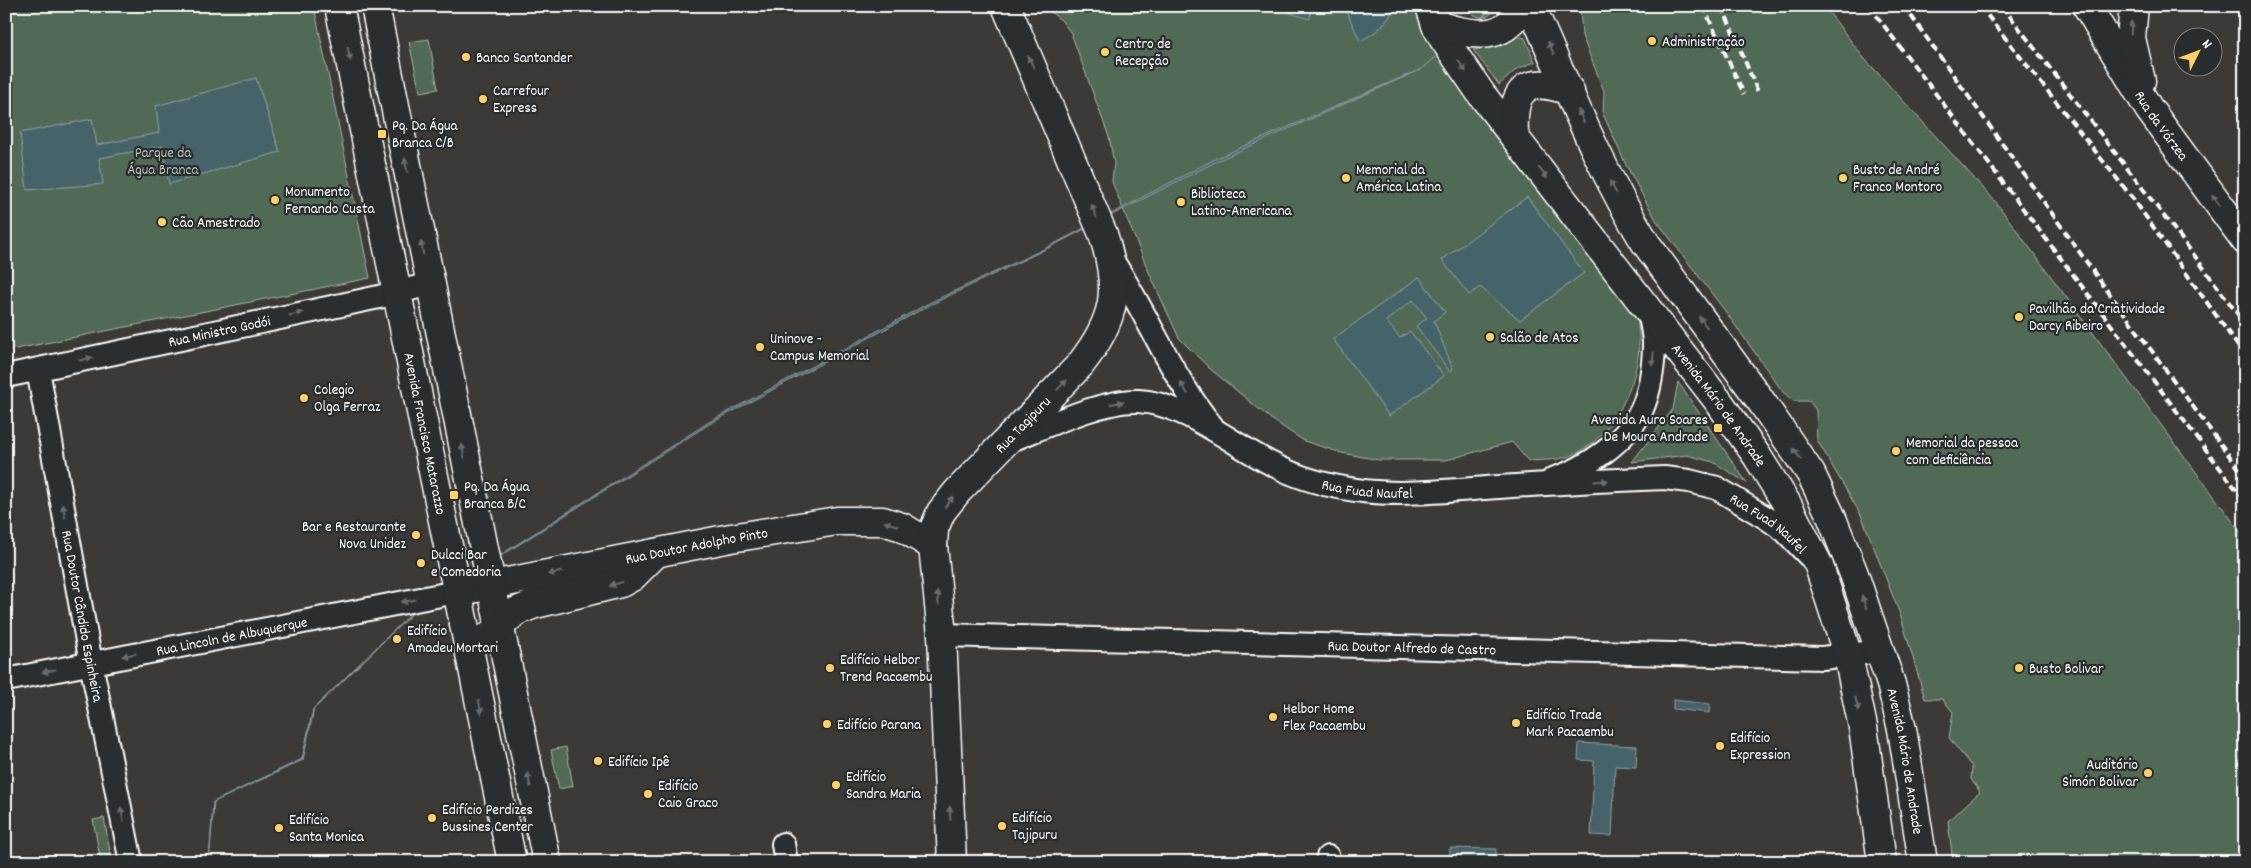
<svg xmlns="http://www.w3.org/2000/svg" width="2251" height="868" viewBox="0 0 2251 868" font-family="Dekko,sans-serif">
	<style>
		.green { fill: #516a57; stroke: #a8b4ab }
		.water { fill: #47646b; stroke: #91a2a6 }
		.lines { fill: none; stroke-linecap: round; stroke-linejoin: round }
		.street-casing { stroke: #fff; stroke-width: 26 }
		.secondary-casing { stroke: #fff; stroke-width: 31 }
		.primary-casing { stroke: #fff; stroke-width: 31 }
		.street { stroke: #2a2d2e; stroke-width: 22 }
		.secondary { stroke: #2a2d2e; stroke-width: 28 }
		.primary { stroke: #2a2d2e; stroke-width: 28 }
		.rail { stroke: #fff; stroke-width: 4; stroke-dasharray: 8 4; stroke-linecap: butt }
		.oneway { fill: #6a6c6d }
		.poi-dot { fill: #ffd166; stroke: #2a2d2e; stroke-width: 2 }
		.labels { text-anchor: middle; stroke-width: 4.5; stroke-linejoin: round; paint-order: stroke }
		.poi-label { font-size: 15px; fill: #fff; stroke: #2a2d2e; text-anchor: start }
		.street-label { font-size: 15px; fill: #fff; stroke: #2a2d2e }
		.park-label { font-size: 15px; fill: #b1bcb3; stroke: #2a2d2e }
	</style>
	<rect width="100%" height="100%" fill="#3c3a37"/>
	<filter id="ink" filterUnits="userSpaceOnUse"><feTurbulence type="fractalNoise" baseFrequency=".02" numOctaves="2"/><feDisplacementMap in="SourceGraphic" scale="10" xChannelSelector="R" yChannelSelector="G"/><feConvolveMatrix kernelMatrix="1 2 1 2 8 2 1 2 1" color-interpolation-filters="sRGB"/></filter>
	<g filter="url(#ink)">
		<path class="green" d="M6,6H314L370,278L6,351Z
			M1042,6H1421L1635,313C1650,359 1622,430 1577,453C1562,461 1544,460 1528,461L1512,442L1446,460H1379L1342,453L1304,441L1271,419L1209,368L1179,338L1148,270L1112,182L1114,163L1109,137L1071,33L1061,20Z
			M1466,6H1499C1488,20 1477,22 1466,6Z
			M1580,6H1824L1864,58L1995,201L2245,538V862H1953L1948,821L1980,792L1971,779L1972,767L1949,738L1953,712L1942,699H1925L1901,617L1862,517L1817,440L1816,410L1809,401H1793L1783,392L1725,311L1656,220L1626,165L1603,114L1604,91L1582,36Z
			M1517,36L1525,38L1535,62L1517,69L1499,85L1473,50L1502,45Z
			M429,39L438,89L420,92L409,42Z
			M1678,382L1747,483L1713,462L1687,455L1632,462L1673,409Z
			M566,747L573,786L559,789L551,750Z
			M104,818L112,862H101L93,820Z"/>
		<path class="water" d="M1282,6L1311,8L1310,19L1290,13Z
			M1344,6H1394C1390,23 1374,34 1360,41Z
			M1494,6H1496L1422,69L1219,160L1050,247L930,305L711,423L417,609L314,709L303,760L214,802L209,862L213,802L302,759L313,709L417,608L709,422L929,303L1050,246L1217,158L1421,69Z
			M256,78L280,152L169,184L163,146L99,158L103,184L27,190L20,133L92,119L97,145L159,133L156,106Z
			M1527,197L1584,273L1520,320L1480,287L1469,295L1442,260Z
			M1419,277L1445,312L1434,321L1453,369L1450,372L1416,326L1427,318L1413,300L1386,321L1400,338L1410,331L1444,376L1389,416L1333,339Z
			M1673,700L1710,704L1709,713L1673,709Z
			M1579,743L1637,746L1636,767L1615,766L1612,836L1591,835L1594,761L1578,760Z
			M1450,848L1496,849V862H1449Z"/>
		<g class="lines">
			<defs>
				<g id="street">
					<path d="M1110,257C1147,312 1170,375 1212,426"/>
					<path id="s1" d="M38,370L91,663L131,862"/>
					<path id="s2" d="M6,376L379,297L430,284"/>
					<path id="s3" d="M1006,442C1040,429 1104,399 1138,401C1183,403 1231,443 1270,463C1299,479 1330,487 1363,491C1407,496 1455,490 1499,487C1554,483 1609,480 1664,478L1689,481L1717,488L1768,519L1785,531L1808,555"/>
					<path d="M1553,479C1585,469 1627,441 1642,409C1650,391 1653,369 1654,349C1655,337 1651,323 1649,311"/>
					<path id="s4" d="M942,635L1822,658L1865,653L1880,648"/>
					<path id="s5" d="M6,680L456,592"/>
					<path d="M783,844L786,862"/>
					<path d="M1327,862L1328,857"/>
				</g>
				<g id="secondary">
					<path id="s6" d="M1430,6L1436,25L1443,38L1482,95L1719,402L1757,456L1787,504L1819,566L1848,656L1863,727L1882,862"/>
					<path id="s7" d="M1531,6C1567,86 1599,168 1645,242L1763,404L1811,474L1831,516L1854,574L1891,684L1902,729L1923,862"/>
					<path id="s8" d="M2087,6L2149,109L2245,240"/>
					<path d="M2134,6L2131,38L2141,81"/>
					<path d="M1436,25C1468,34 1504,45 1522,6"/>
					<path d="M1514,135C1512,89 1524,75 1570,91"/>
					<path id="s9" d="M456,592L731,538L837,521H883L902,527L933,546"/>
					<path id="s10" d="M952,862L942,635L933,546L934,529L941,512L957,492L1080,365C1116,319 1121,290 1103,234L1006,6"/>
				</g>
				<g id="primary">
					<path id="s11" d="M339,6L512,862"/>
					<path d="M375,6L547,862"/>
					<path d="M488,637L515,612L532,605L621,583L632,577L654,555"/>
				</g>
			</defs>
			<use href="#street" class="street-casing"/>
			<use href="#secondary" class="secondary-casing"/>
			<use href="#primary" class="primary-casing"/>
			<use href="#street" class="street"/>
			<use href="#secondary" class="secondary"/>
			<use href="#primary" class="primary"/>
			<path class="rail" d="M1703,6L1744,94
				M1722,6L1758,92
				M1869,6L2245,501
				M1904,6L2098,278L2245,477
				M1980,6L2134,200L2245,356
				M2002,6L2194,255L2245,324"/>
		</g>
		<defs><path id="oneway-solid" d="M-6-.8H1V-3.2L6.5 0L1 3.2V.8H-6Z" transform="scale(1.25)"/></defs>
		<g class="oneway">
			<use href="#oneway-solid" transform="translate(2131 28) rotate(-88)"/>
			<use href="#oneway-solid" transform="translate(1551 48) rotate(-114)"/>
			<use href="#oneway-solid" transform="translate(349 54) rotate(79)"/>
			<use href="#oneway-solid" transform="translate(1031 62) rotate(-115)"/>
			<use href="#oneway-solid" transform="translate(1462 66) rotate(56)"/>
			<use href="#oneway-solid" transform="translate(1581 116) rotate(-114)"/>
			<use href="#oneway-solid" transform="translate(406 165) rotate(-101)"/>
			<use href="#oneway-solid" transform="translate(1543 173) rotate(52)"/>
			<use href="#oneway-solid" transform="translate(1613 187) rotate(-118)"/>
			<use href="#oneway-solid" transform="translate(2216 200) rotate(-126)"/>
			<use href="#oneway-solid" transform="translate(1094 211) rotate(-111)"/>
			<use href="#oneway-solid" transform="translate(422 248) rotate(-101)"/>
			<use href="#oneway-solid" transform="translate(296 314) rotate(-12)"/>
			<use href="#oneway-solid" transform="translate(1703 322) rotate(-126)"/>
			<use href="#oneway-solid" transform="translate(86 359) rotate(-12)"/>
			<use href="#oneway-solid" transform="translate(1653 359) rotate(95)"/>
			<use href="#oneway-solid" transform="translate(1062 385) rotate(-45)"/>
			<use href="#oneway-solid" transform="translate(1184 388) rotate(-122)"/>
			<use href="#oneway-solid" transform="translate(1117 403) rotate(-10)"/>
			<use href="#oneway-solid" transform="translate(463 451) rotate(-101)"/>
			<use href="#oneway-solid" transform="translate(1797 454) rotate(-124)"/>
			<use href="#oneway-solid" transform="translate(1601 481) rotate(-3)"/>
			<use href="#oneway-solid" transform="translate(949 502) rotate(-53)"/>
			<use href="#oneway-solid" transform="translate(64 511) rotate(-100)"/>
			<use href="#oneway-solid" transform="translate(891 524) rotate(-164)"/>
			<use href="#oneway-solid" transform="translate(555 573) rotate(169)"/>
			<use href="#oneway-solid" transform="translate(616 584) rotate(163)"/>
			<use href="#oneway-solid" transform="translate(938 598) rotate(-95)"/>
			<use href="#oneway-solid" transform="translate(408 601) rotate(169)"/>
			<use href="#oneway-solid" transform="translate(1864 602) rotate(-110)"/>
			<use href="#oneway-solid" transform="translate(129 655) rotate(169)"/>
			<use href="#oneway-solid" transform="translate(49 671) rotate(168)"/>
			<use href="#oneway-solid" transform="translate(1857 704) rotate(76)"/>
			<use href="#oneway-solid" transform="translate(480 707) rotate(78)"/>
			<use href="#oneway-solid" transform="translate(529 780) rotate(-102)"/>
			<use href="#oneway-solid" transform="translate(950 813) rotate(-93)"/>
			<use href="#oneway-solid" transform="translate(122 814) rotate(-101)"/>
		</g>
	</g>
	<g class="poi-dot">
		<circle cx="1652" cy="41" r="5"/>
		<circle cx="1105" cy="52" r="5"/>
		<circle cx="466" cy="57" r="5"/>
		<circle cx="483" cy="99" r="5"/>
		<rect x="377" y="129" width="10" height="10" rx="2.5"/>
		<circle cx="1346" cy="178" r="5"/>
		<circle cx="1843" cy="178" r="5"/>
		<circle cx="275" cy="200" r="5"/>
		<circle cx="1181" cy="202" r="5"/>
		<circle cx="162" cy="222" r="5"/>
		<circle cx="2019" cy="317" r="5"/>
		<circle cx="1490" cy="337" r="5"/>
		<circle cx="760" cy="347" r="5"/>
		<circle cx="304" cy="398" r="5"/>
		<rect x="1713" y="423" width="10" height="10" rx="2.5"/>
		<circle cx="1896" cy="451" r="5"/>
		<rect x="449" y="490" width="10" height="10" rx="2.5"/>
		<circle cx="416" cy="535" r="5"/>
		<circle cx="421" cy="563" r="5"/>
		<circle cx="397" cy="639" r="5"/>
		<circle cx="830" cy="668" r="5"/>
		<circle cx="2019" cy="668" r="5"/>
		<circle cx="1273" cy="717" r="5"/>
		<circle cx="1516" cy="723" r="5"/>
		<circle cx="827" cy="724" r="5"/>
		<circle cx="1720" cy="746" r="5"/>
		<circle cx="598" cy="761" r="5"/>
		<circle cx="2148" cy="773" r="5"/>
		<circle cx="836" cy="785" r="5"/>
		<circle cx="648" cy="794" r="5"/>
		<circle cx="432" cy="818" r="5"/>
		<circle cx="1002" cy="826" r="5"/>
		<circle cx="279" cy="828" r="5"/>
	</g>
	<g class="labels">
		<g class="poi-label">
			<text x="1662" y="46">Administração</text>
			<text x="1115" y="48">Centro de<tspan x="1115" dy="17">Recepção</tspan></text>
			<text x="476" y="62">Banco Santander</text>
			<text x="493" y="95">Carrefour<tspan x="493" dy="17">Express</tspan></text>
			<text x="392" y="130">Pq. Da Água<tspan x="392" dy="17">Branca C/B</tspan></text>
			<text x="1356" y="174">Memorial da<tspan x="1356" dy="17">América Latina</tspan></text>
			<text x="1853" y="174">Busto de André<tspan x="1853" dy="17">Franco Montoro</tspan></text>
			<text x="285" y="196">Monumento<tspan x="285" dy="17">Fernando Custa</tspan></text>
			<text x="1191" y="198">Biblioteca<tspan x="1191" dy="17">Latino-Americana</tspan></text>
			<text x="172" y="227">Cão Amestrado</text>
			<text x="2029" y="313">Pavilhão da Criatividade<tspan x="2029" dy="17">Darcy Ribeiro</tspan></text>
			<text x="1500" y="342">Salão de Atos</text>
			<text x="770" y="343">Uninove -<tspan x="770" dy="17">Campus Memorial</tspan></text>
			<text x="314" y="394">Colegio<tspan x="314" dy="17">Olga Ferraz</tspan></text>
			<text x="1708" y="424" text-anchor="end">Avenida Auro Soares<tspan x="1708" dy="17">De Moura Andrade</tspan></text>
			<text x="1906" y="447">Memorial da pessoa<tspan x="1906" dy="17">com deficiência</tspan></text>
			<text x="464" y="491">Pq. Da Água<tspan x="464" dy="17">Branca B/C</tspan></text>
			<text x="406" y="531" text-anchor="end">Bar e Restaurante<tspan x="406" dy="17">Nova Unidez</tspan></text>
			<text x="431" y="559">Dulcci Bar<tspan x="431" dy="17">e Comedoria</tspan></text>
			<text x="407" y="635">Edifício<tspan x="407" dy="17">Amadeu Mortari</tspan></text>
			<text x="840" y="664">Edifício Helbor<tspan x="840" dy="17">Trend Pacaembu</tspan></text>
			<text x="2029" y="673">Busto Bolivar</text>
			<text x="1283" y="713">Helbor Home<tspan x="1283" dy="17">Flex Pacaembu</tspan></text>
			<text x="1526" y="719">Edifício Trade<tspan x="1526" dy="17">Mark Pacaembu</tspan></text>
			<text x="837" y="729">Edifício Parana</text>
			<text x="1730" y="742">Edifício<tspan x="1730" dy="17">Expression</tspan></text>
			<text x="608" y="766">Edifício Ipê</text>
			<text x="2138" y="769" text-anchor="end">Auditório<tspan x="2138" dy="17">Simón Bolivar</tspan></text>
			<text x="846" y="781">Edifício<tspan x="846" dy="17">Sandra Maria</tspan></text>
			<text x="658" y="790">Edifício<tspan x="658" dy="17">Caio Graco</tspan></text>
			<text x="442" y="814">Edifício Perdizes<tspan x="442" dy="17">Bussines Center</tspan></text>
			<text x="1012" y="822">Edifício<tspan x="1012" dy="17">Tajipuru</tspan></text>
			<text x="289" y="824">Edifício<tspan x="289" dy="17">Santa Monica</tspan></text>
		</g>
		<g class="street-label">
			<text dy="5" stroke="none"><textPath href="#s8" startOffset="141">Rua da Várzea</textPath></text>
			<text dy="5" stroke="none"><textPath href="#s2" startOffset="218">Rua Ministro Godói</textPath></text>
			<text dy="5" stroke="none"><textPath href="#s6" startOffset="494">Avenida Mário de Andrade</textPath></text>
			<text dy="5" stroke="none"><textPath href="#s10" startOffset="472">Rua Tagipuru</textPath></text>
			<text dy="5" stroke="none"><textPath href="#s11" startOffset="436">Avenida Francisco Matarazzo</textPath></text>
			<text dy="5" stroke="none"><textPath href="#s3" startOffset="388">Rua Fuad Naufel</textPath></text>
			<text dy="5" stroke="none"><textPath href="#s3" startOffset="802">Rua Fuad Naufel</textPath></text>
			<text dy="5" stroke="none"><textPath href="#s9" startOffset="245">Rua Doutor Adolpho Pinto</textPath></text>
			<text dy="5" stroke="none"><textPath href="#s1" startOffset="250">Rua Doutor Cândido Espinheira</textPath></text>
			<text dy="5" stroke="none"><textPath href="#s5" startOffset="230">Rua Lincoln de Albuquerque</textPath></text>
			<text dy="5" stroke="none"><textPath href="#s4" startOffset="470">Rua Doutor Alfredo de Castro</textPath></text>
			<text dy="5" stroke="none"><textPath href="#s7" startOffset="851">Avenida Mário de Andrade</textPath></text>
		</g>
		<g class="park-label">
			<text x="163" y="157">Parque da<tspan x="163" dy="17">Água Branca</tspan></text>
		</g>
	</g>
	<rect width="2251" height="868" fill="none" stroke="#2a2d2e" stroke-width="25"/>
	<rect x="12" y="12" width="2226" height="843" fill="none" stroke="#fff" stroke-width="2" filter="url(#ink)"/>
	<g transform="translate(2198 52) rotate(48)"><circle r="24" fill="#2a2d2e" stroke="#7f8182"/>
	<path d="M0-4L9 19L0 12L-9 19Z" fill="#ffd166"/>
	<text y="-8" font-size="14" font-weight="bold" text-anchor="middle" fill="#ffffff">N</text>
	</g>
</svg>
